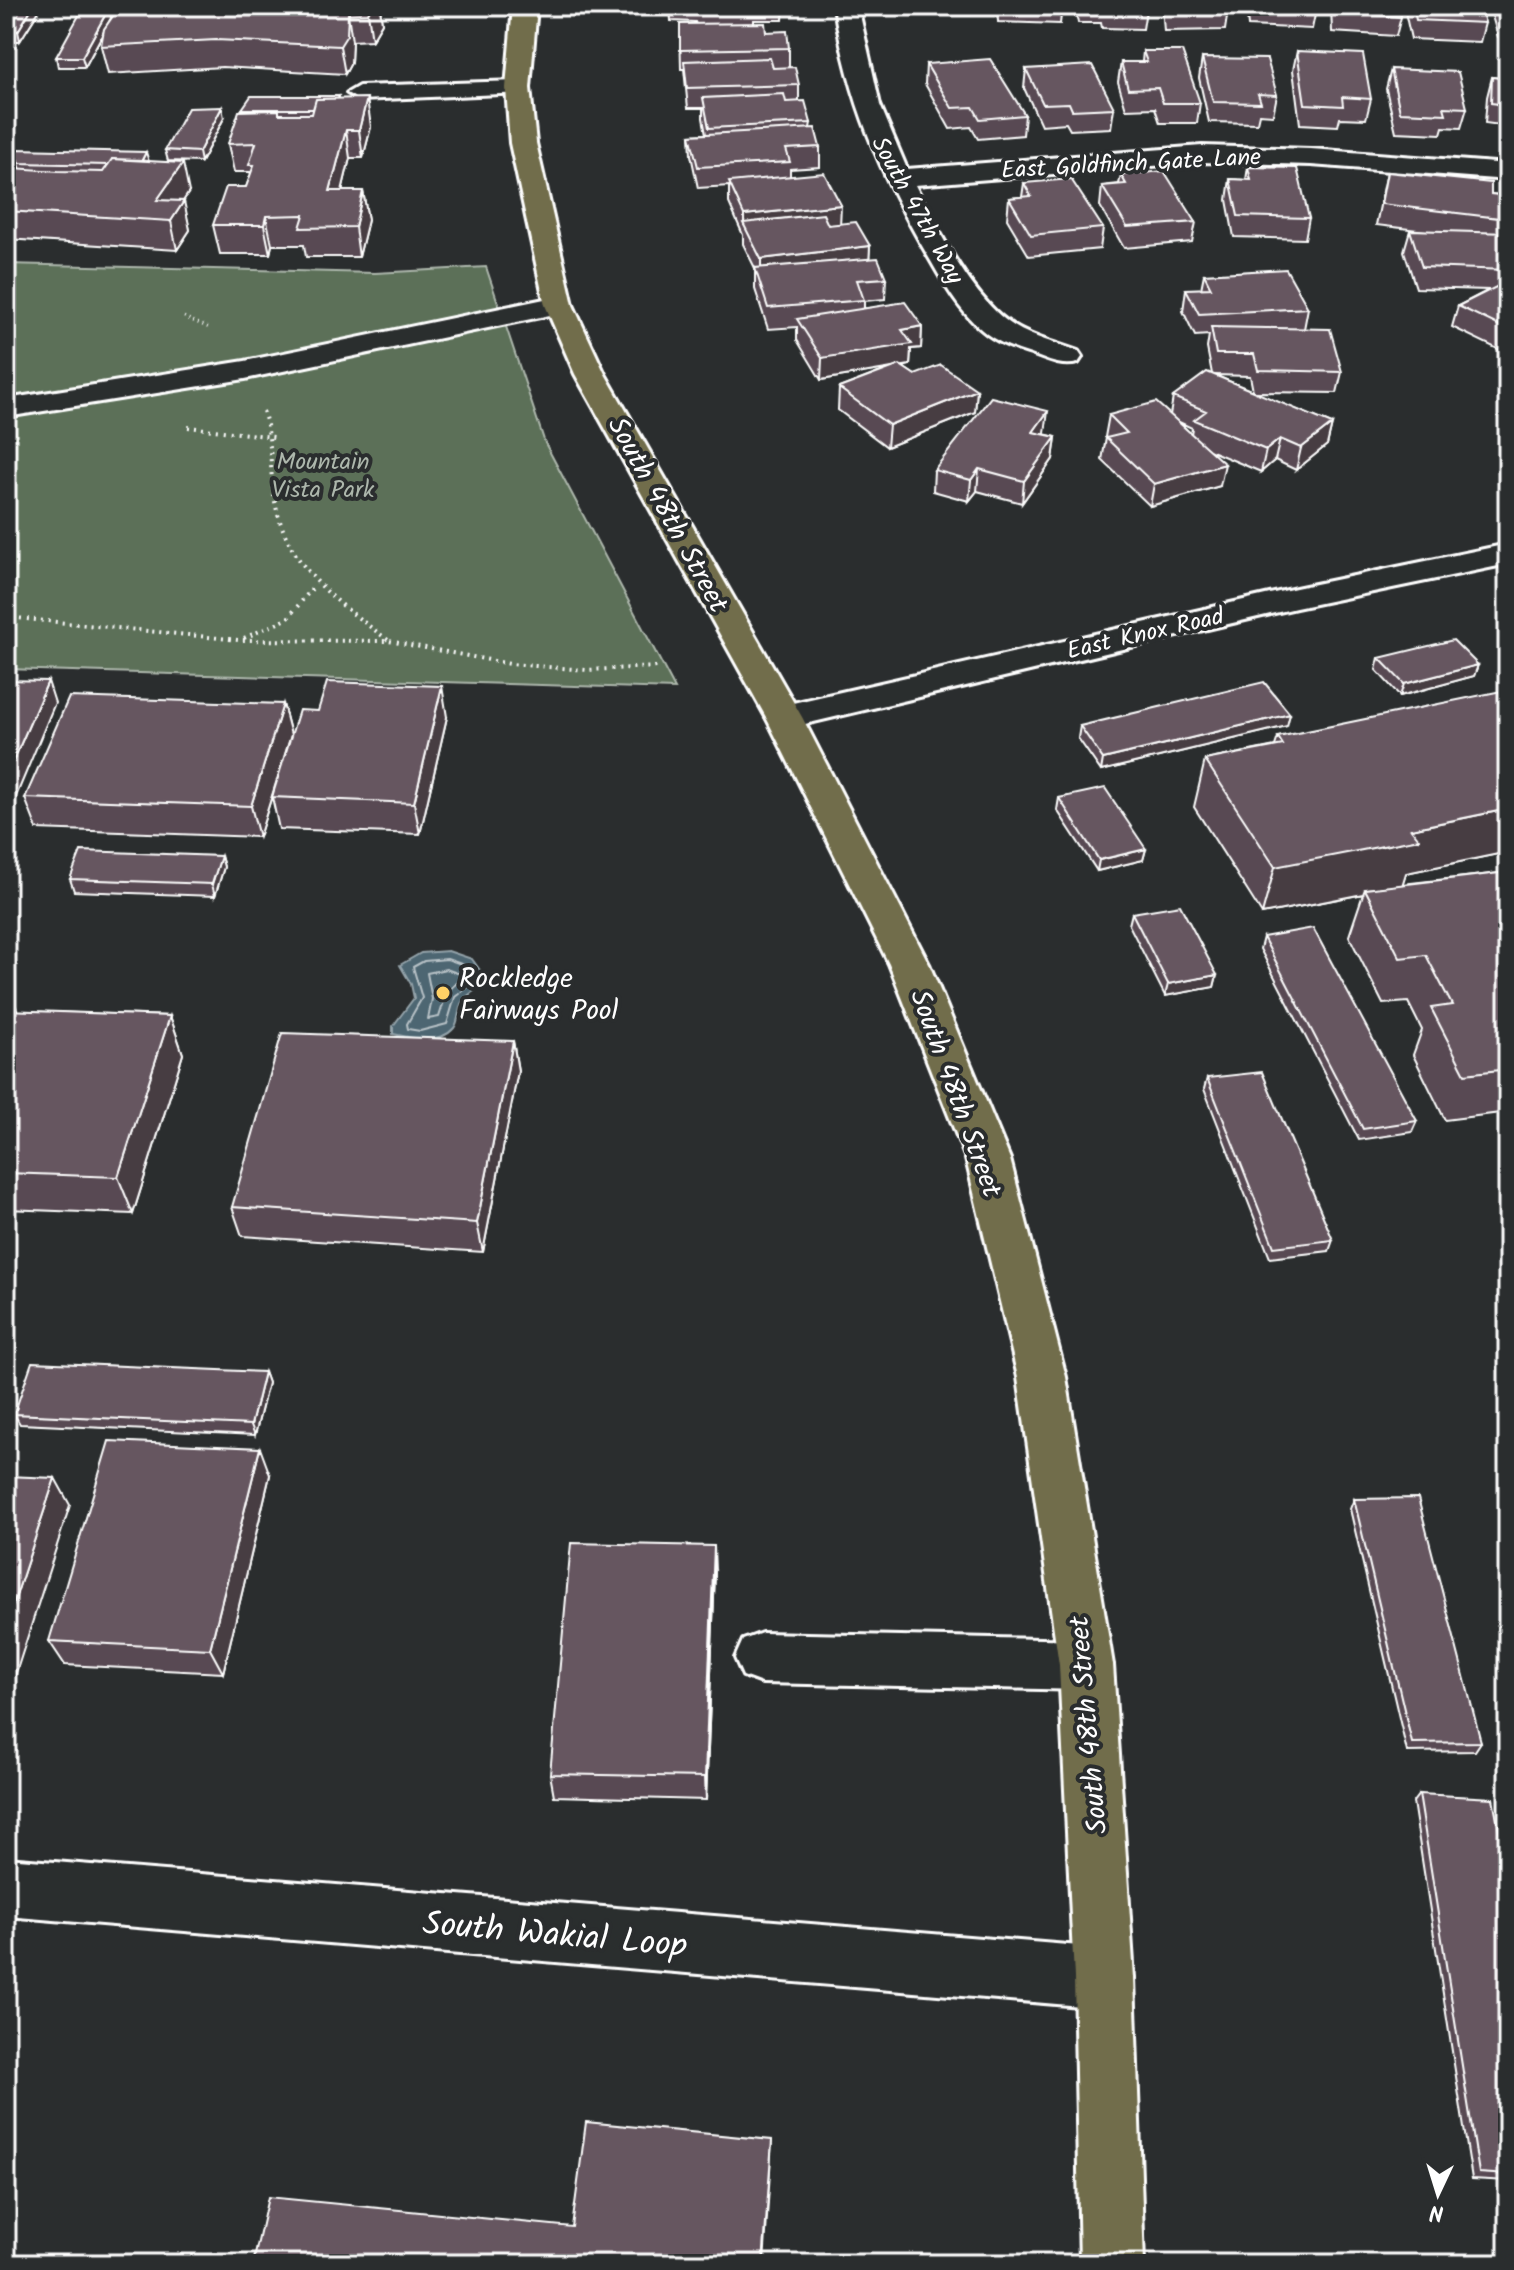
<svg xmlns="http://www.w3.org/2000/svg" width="1514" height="2270" viewBox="0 0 1514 2270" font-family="Kalam,sans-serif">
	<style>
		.green { fill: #5b6f59; stroke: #adb7ac; stroke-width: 2 }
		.water { fill: #4d6672; stroke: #94a3aa; stroke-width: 2 }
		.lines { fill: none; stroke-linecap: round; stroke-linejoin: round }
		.shore { stroke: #b8c2c7; stroke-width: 2 }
		.minor-casing { stroke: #fff; stroke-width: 6 }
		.major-casing { stroke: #fff; stroke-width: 6 }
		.path-far1 { stroke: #fff; stroke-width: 3; stroke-dasharray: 1 4; stroke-linecap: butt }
		.path { stroke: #fff; stroke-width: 4; stroke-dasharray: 2 5; stroke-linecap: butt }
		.minor { fill: #2a2d2e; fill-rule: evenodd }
		.major { fill: #716d4b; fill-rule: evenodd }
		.wall { fill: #584a53; stroke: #fff; stroke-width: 2; fill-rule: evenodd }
		.shaded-wall { fill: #473c43; stroke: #fff; stroke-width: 2 }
		.building { fill: #665660; stroke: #fff; stroke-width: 2 }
		.poi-dot { fill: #ffd166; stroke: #2a2d2e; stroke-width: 3 }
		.labels { text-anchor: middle; stroke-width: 8; stroke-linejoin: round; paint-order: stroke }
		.far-street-label { font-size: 24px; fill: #fff; stroke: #2a2d2e }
		.far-park-label { font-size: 24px; fill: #adb7ac; stroke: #2a2d2e }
		.street-label { font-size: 28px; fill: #fff; stroke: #2a2d2e }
		.poi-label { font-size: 28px; fill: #fff; stroke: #2a2d2e; text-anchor: start }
		.near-street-label { font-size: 34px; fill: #fff; stroke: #2a2d2e }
	</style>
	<rect width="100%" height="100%" fill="#2a2d2e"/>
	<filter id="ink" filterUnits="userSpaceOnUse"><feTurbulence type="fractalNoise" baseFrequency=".0125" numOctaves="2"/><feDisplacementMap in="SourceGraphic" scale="16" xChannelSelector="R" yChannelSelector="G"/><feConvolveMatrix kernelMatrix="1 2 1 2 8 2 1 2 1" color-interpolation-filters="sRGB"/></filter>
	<g filter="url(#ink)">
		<path class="green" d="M6,264L375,273L486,267L545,443L675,689L6,669Z"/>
		<path class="water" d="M448,951L472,959L484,976C479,993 467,992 461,1004C458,1012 459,1022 454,1028C440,1045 411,1038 393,1034V1026L414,998L411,984L400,965L421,953Z"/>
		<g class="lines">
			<path class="shore" d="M447,959L467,966L475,977L473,983L455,997L447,1024L420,1031L408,1029L407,1024L422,998L413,967L424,961Z
				M446,969L460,974L461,979L447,992L439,1017L428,1019L432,999L427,973Z"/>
			<defs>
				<path id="minor" d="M834,6H858L880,105L907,169L1202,146L1311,149L1508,164V180L1311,165L1202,162L915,185C937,228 972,300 1014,326C1033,338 1056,343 1078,351L1082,357L1078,363C1061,367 1047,360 1031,354C1013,348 996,342 982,330C958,310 943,282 928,256C881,176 848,99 834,6Z
					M518,81L527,83L530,88L527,93L359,100L347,93L359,86Z
					M559,296L569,299L573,305L569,311L245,379L6,417V399L245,361Z
					M1508,544V564L1296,608L784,729L771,725L766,717L771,709L784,705L1296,588Z
					M762,1633L1086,1640L1105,1647L1113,1665L1105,1683L1086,1690L762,1683L743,1676L735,1658L743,1640Z
					M6,1858L1104,1948L1125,1957L1134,1978L1125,1999L1104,2008L6,1916Z"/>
				<path id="major" d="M513,6H537L530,88L536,143L573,305L605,374L802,717L929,964L1010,1159L1066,1377L1113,1665L1134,1978L1144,2264H1080L1074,1978L1059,1665L1018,1377L966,1159L889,964L766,717L575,374L545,305L510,143L506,88Z"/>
			</defs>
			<use href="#minor" class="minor-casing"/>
			<use href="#major" class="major-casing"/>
			<path class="path-far1" d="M184,317L209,328"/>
			<path class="path" d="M263,411C273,439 269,467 274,496C285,566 335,601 388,640
				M188,427L274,437
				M6,617L239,640L389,641L510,664L587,670L658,667
				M244,638L287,619L315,585"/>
			<use href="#minor" class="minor"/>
			<use href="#major" class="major"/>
		</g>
		<path class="wall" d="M6,6H42L20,41H6Z
			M120,6H394L380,8L382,23L372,40L352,41L351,63L345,74L222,67L108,74L101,46L103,34L85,67H58L56,57L111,18Z
			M670,6H784L783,20H754V23L789,48V67L799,85V102L811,123L810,128L820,147V167L790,169V176L840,223L870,246L869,259L886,278L885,299L864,301V308L922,326L921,348L911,349L910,365L903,367L915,375L977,390L975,412L887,447L838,410L839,388L891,368L821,380L797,340V327L768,329L755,289V268L743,244V235L729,203V186L698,188L691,155L690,135L706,134L703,118V108H688L684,69H681L680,24H696L695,22L671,21Z
			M907,6H970V15L938,14V10L907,9Z
			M997,6H1062L1060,24L998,22Z
			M1075,6H1145L1146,10L1143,29L1102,28L1101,23H1078Z
			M1162,6H1228V10L1225,30L1164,31Z
			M1246,6H1316V10L1312,29L1248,26Z
			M1331,6H1400L1401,17L1396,36L1332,32Z
			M1406,6H1480L1485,23L1480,42L1411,39L1405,12Z
			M1493,6H1508V39L1498,37L1491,12Z
			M1143,51L1200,103L1197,123H1160L1155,108L1126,109L1118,82L1121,62H1142Z
			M1297,51L1371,99L1366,119L1340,118L1338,126L1300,124L1293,70Z
			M1202,58L1277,95L1273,115L1259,114L1257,123L1209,122L1199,78Z
			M926,64L1025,115L1023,135L978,139L971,127L950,129L925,84Z
			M1026,69L1114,108L1111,128L1070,130L1066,123L1041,125L1024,88Z
			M1391,69L1467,108L1461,128L1443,127L1441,134L1396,132L1386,89Z
			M1492,77L1508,79V126L1485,123L1487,97Z
			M339,96V99L371,127L363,158H350L342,191H363L368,220L359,257H306L304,245H272L270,254H220L213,225L246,187L251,174L250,172H234L228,144L242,109Z
			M224,118L201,162L168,161L165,150Z
			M6,159L148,161L189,192L183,201L190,230L177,250L6,239Z
			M1248,167L1309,218L1305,239L1234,237L1227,200L1230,179L1246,180Z
			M1387,172L1491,194L1508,196V354L1452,327L1458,306L1489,290L1416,288L1404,251L1410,230L1426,231L1376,225Z
			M1121,175L1196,222L1192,242L1124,248L1100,206L1102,186L1119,184Z
			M1024,183L1103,228L1100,249L1029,256L1007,219L1009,198L1022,197Z
			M1204,274L1308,308L1304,329L1342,372L1337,393L1254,392L1332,424L1327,445L1296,470L1275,460L1261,472L1209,450L1220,486L1150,506L1102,460L1106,438H1107L1105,437L1109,415H1170L1173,397L1212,374L1207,348L1209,335L1195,336L1183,311L1186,289H1201ZM1214,375L1250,376L1253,391ZM1179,422L1192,428L1191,434Z
			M1045,433L1044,434L1056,437L1053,459L1022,503L977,491L969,501L933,491L934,470Z
			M1379,658L1478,665L1474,676L1400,696L1376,670Z
			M1508,692V852L1406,873L1402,884L1508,872V1112L1445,1120L1413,1055L1422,1030L1408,1002L1383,1004L1349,936L1363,894L1262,914L1194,807L1205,760L1275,746L1278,737Z
			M283,704L291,735L259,837L37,829L25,798Z
			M318,711L447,717L420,834L279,829L272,797Z
			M1080,726H1287L1101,771L1078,738Z
			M1059,798L1146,849L1143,860L1097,871L1057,810Z
			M221,856L224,867L215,896L74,891L70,879Z
			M1132,913L1217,975L1214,987L1165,996L1129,925Z
			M1263,937L1417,1121L1412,1132L1359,1140L1260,949Z
			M6,998H12L17,1011L170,1016L183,1054L133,1214L6,1209Z
			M513,1041L518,1071L483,1252L242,1236L232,1207Z
			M1207,1078L1333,1240L1329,1251L1270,1258L1204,1089Z
			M264,1372L268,1383L255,1435L20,1424L14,1414Z
			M270,1475L223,1673L65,1665L49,1641Z
			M1354,1499L1481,1742L1475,1751L1407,1752L1350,1509Z
			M715,1572L706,1800L554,1796L550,1774Z
			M1419,1794L1508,1878V2181L1472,2179L1413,1802Z
			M1488,2257L1508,2264H1480V2262Z"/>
		<path class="shaded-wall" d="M33,6H42L20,41L18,31Z
			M363,6H394L380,8L382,23L372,40L368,13Z
			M109,8L111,18L85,67L82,57Z
			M348,14L352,41L351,63L345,74L340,46Z
			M367,98L371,127L363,158L359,130Z
			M222,107L224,118L201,162L199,152Z
			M346,130L350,158L335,220L330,191Z
			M146,152L149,162L139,166Z
			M18,160L26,188L11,168Z
			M183,163L189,192L170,221L157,200Z
			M363,191L368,220L359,257L355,227Z
			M184,201L190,230L177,250L171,221Z
			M841,205L840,226L744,225V215Z
			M266,216L272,245L270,254L264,225Z
			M870,246L869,266L761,280V259Z
			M922,326L921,348L911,349L910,365L821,380L822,358L902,330Z
			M977,390L975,412L887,447L889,425Z
			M1048,411L1045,433L1030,453L1033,432Z
			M1332,424L1327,445L1296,470L1301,448Z
			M1056,437L1053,459L1022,503L1024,481Z
			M1280,439L1275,460L1261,472L1266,450Z
			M1225,464L1220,486L1150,506L1154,484Z
			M979,469L977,491L969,501L971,480Z
			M1478,665L1474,676L1400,696L1404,684Z
			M48,681L55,703L7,818L6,778Z
			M442,686L447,717L420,834L414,803Z
			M283,704L291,735L259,837L251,806Z
			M1290,714L1287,726L1101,771L1103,759Z
			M1508,809V852L1406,873L1402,886L1365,889L1363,894L1262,914L1275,867L1411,829Z
			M1146,849L1143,860L1097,871L1099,860Z
			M221,856L224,867L215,896L212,884Z
			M1217,975L1214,987L1165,996L1168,984Z
			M12,998L28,1035L6,1010Z
			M170,1016L183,1054L133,1214L118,1177Z
			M513,1041L518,1071L483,1252L477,1223Z
			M264,1372L268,1383L255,1435L251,1425Z
			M260,1448L270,1475L223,1673L210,1649Z
			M55,1478L70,1505L6,1704V1626Z
			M714,1546L715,1572L706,1800L705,1777Z
			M772,2140L764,2264H763Z"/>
		<path class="building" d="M6,6H33L18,31H6Z
			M120,6H372L368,13L348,14L347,35L340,46L216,40L101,46L104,29Z
			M696,6H754V11L695,10Z
			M1104,6H1145L1146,10L1105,9Z
			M1166,6H1228V10L1167,12Z
			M1252,6H1316V10L1252,7Z
			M1336,6H1400L1401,17L1336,12Z
			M1413,6H1480L1485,23L1416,20Z
			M1500,6H1508V19L1503,18Z
			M83,8H109L82,57H56Z
			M765,23L766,32L787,31L789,48L680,50V24Z
			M1143,51H1182L1200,103H1163L1158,88L1128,89L1121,62H1147Z
			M1297,51L1363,54L1371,99L1342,97L1343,106L1305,104Z
			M770,58L773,68L795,67L799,85L687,88L684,61Z
			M1202,58L1267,59L1277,95L1258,94L1261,103L1213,102Z
			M990,59L1025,115L980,119L973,107L952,108L926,64Z
			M1092,65L1114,108L1072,110L1069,103L1043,104L1026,69Z
			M1391,69L1458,72L1467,108L1444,107L1446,114L1400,112Z
			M1492,77L1508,79V105L1491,103Z
			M784,94L786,102L805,101L811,123L709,128L703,98Z
			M251,96H339L338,99H316L313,109H242Z
			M367,98L359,130H346L330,191H363L355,227L300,228L304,215L266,216L264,225H213L226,187H246L254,165H249L256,143L228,144L239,111L279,110V114H312L316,99Z
			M222,107L199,152L165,150L188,108Z
			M815,128L820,147L786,149L790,162L698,167L690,135Z
			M16,149L146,152L142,160L112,159L108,165L19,163L18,160L10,159Z
			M6,159L18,160L11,168L58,171L103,172L112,159L183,163L157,200L184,201L171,221L6,211Z
			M1248,167L1297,168L1309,218L1238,216L1230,179L1251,180Z
			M1164,171L1196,222L1127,227L1102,186L1126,184L1121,175Z
			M1387,172L1491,183V194L1508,196V219L1381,204Z
			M824,173L841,205L744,215L729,182Z
			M1071,179L1103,228L1031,235L1009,198L1031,196L1024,183Z
			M823,214L828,225L856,222L870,246L761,259L743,223Z
			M1410,230L1508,233V270L1422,267Z
			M878,258L886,278L857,280L864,300L768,308L755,268Z
			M1286,269L1308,308L1199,314L1186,289L1211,288L1204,274Z
			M1508,281V330L1458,306Z
			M905,302L922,326L902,330L912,344L822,358L797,319Z
			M1211,327L1330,329L1342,372L1258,370L1254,354H1216Z
			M900,365L915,375L941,365L977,390L889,425L839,388Z
			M1207,372L1332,424L1301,448L1280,439L1266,450L1194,420L1206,411L1173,397Z
			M991,397L1048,411L1033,432L1056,437L1024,481L979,469L971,480L934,470Z
			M1156,402L1225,464L1154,484L1106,438L1127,433L1109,415Z
			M1453,640L1478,665L1404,684L1379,658Z
			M6,680L48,681L6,778Z
			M327,682L442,686L414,803L272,797L299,710L318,711Z
			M1264,682L1290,714L1103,759L1080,726Z
			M1506,690L1508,692V809L1411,829L1419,839L1275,867L1205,760L1283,745L1278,737Z
			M69,697L283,704L251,806L25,798Z
			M1105,788L1146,849L1099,860L1059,798Z
			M81,851L221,856L212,884L70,879Z
			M1508,872V1069L1465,1074L1431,1008L1452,1005L1426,955L1400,958L1365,889Z
			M1180,905L1217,975L1168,984L1132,913Z
			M1313,928L1417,1121L1363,1129L1263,937Z
			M6,998H12L6,1010L170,1016L118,1177L6,1173Z
			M282,1033L513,1041L477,1223L232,1207Z
			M1262,1072L1333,1240L1274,1247L1207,1078Z
			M32,1362L264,1372L251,1425L14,1414Z
			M109,1441L260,1448L210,1649L49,1641Z
			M6,1476L55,1478L6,1626Z
			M1418,1498L1481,1742L1412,1743L1354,1499Z
			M571,1543L714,1546L705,1777L550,1774Z
			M1419,1794L1493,1798L1508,1878V2175L1479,2173Z
			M586,2122L772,2140L763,2264H253L268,2197L572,2227Z
			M1488,2257L1508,2259V2264H1489Z"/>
	</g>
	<circle class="poi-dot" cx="443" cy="993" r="8"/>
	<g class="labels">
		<g class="far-street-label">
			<text transform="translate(1131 163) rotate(-3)" y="8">East Goldfinch Gate Lane</text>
			<text transform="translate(918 210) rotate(61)" y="8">South 47th Way</text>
			<text transform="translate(1145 633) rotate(-13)" y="8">East Knox Road</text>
		</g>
		<g class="far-park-label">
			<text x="323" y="469">Mountain<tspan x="323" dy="28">Vista Park</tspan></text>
		</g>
		<g class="street-label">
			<text transform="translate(669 514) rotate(61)" y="10">South 48th Street</text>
			<text transform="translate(957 1093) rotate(70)" y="10">South 48th Street</text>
			<text transform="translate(1087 1725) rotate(-95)" y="10">South 48th Street</text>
		</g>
		<g class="poi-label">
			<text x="459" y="987">Rockledge<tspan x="459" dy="32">Fairways Pool</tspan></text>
		</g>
		<g class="near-street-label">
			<text transform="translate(555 1933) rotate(5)" y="12">South Wakial Loop</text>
		</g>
	</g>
	<rect width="1514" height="2270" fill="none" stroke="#2a2d2e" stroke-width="32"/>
	<rect x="16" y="16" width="1482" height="2238" fill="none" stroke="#fff" stroke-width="3" filter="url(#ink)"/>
	<g transform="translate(1438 2194) rotate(184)" stroke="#2a2d2e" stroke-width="6" paint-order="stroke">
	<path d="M0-6L14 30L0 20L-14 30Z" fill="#ffffff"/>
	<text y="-12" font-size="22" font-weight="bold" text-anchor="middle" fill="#ffffff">N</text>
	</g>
</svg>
